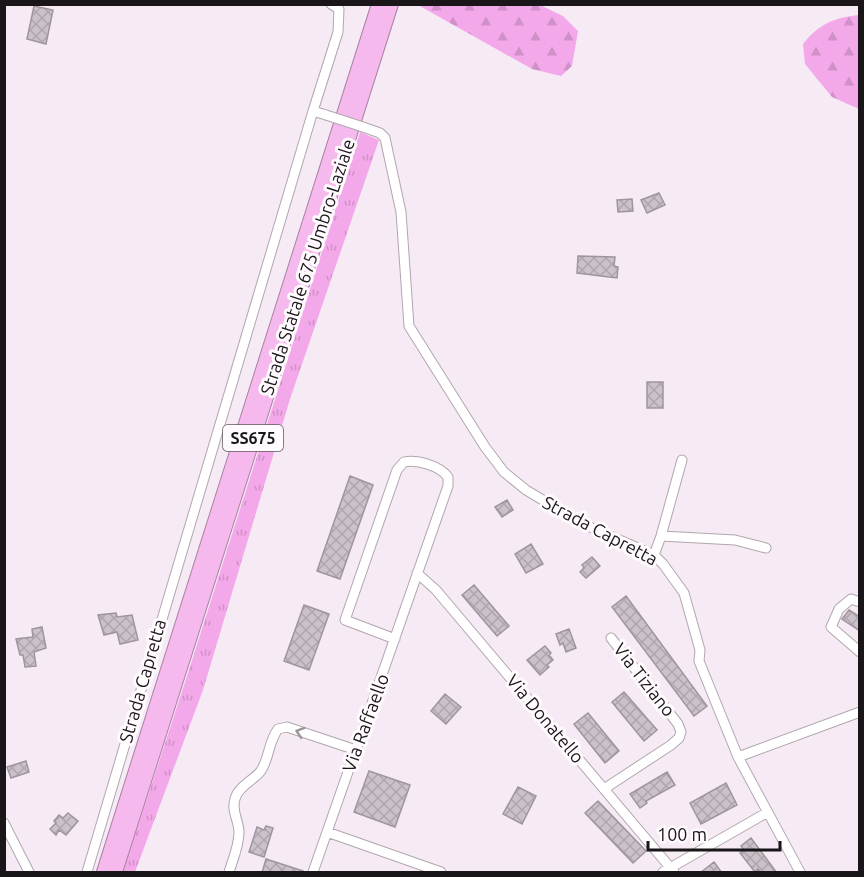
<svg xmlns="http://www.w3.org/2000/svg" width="864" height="877" viewBox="0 0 864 877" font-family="Ubuntu,sans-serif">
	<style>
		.grass { fill: url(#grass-tufts) }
		.forest { fill: url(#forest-firs) }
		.building { fill: url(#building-cross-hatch); stroke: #9f959d; stroke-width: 1.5 }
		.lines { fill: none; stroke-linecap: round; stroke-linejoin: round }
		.minor-casing { stroke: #b1a6af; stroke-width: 11 }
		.highway-casing { stroke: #a980a3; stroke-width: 16 }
		.minor { stroke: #fff; stroke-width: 9 }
		.highway { stroke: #f6b9ee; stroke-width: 14 }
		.minor-bridge-casing { stroke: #b1a6af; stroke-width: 11; stroke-linecap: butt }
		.minor-bridge { stroke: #fff; stroke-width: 9 }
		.oneway { stroke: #989697 }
		.labels { text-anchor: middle; stroke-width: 6; stroke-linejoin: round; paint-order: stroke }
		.shield { fill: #fffafe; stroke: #5e5a5d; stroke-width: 1.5 }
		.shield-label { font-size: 16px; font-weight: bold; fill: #191518 }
		.street-label { font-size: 18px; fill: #191518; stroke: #fffafe }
	</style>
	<defs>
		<pattern id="grass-tufts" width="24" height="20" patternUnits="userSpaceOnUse" patternTransform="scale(1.5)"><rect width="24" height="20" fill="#f3a8ea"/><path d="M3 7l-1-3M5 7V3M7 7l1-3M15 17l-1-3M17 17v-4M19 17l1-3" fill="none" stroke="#d090c8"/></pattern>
		<pattern id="forest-firs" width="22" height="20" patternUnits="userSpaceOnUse" patternTransform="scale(1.5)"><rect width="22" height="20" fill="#f3a8ea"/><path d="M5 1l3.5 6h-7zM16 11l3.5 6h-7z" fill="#d090c8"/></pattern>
		<pattern id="building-cross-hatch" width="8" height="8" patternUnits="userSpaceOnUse" patternTransform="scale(1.5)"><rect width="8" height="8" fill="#cbc1ca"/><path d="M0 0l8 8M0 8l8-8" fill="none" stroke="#aea5ad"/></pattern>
	</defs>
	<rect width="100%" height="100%" fill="#f6ebf4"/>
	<path class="grass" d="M360,132L379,140L290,399L203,690L135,872H123L187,676Z"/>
	<path class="forest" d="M418,5H540L563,16L578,31L572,66L561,76L532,69Z
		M859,15H860L859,109L832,97L805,64L803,44C820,23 834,18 859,15Z"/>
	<path class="building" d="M34,6L53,10L46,44L27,39Z
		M659,193L665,205L647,213L641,200Z
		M632,199L633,211L618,212L617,200Z
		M578,256L615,257L614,266L618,267L617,278L577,273Z
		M647,382H663V408H647Z
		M350,476L373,485L340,579L317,571Z
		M507,500L513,510L502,517L495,507Z
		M531,544L543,564L526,573L515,554Z
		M592,557L600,566L586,578L580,572L584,568L582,565Z
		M474,585L509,626L497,636L462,595Z
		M626,596L707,706L694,716L612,607Z
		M304,605L329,614L309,670L284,661Z
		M849,610L860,617V631L842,619Z
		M116,613L117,617L132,615L138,640L120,644L117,632L104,635L98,615Z
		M42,627L46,648L34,652L36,666L25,667L23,655H20L16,639L33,637L32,629Z
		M569,629L576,648L566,652L563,643L560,645L556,634Z
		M545,646L551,653L549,655L553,660L547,665L549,667L540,675L527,660Z
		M624,692L657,730L644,741L612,702Z
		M445,694L461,707L446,724L431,711Z
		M588,713L619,751L605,763L574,724Z
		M26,761L29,772L11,778L7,767Z
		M369,771L410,785L395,827L354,812Z
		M667,772L675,785L646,801L647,803L640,808L630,794Z
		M726,783L737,805L701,824L690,803Z
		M518,787L536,796L522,824L503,814Z
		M598,801L646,851L633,863L585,813Z
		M68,813L78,821L66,835L59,830L56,835L50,829L56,823L54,821L59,815L63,818Z
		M266,826L273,828L264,857L249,852L257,827L264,830Z
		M751,838L777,873H761L758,869L755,872L740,853L744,850L741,846Z
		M266,859L303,871L302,873H262Z
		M714,862L722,873H700Z"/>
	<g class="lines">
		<defs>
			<path id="minor" d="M326,115L313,111L338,32L339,9L331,4
				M360,126L380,133L385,138L401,212L409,326L485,447L504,472L526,490L583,524L654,555L663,564L684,593L700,650L699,661L738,757L800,872
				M661,536L735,540L766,548
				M654,555L661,536L682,460
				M417,573L436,590L674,872
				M860,602L851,599L839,609L831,627L860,652
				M738,757L860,712
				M604,789L671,745L679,738L681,732L678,724L611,638
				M4,823L29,872
				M327,832L441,872
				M87,872L313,111
				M229,872C233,859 239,846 239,832C239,821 231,811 235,799C238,787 252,781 260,772C269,761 268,742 278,729L287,727L356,750
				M313,872L448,486V477C440,466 417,459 404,462L397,470L345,620L395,639
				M663,872L768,812"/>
			<path id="highway" d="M104,872L379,4
				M115,872L391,4"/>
		</defs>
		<use href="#minor" class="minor-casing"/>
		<use href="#highway" class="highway-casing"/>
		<use href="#minor" class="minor"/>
		<use href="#highway" class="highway"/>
		<defs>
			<path id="minor-bridge" d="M326,115L360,126"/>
		</defs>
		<use href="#minor-bridge" class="minor-bridge-casing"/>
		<use href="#minor-bridge" class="minor-bridge"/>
	</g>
	<defs><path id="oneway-chevron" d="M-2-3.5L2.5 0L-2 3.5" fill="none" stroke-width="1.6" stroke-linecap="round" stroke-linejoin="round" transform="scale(1.5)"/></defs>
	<use class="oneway" href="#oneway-chevron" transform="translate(300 732) rotate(-162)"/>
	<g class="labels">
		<rect class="shield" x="223" y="425" width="60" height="26" rx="4.5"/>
		<g class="shield-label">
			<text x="253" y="444">SS675</text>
		</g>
		<g class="street-label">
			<text transform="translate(308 267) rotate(-72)" y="6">Strada Statale 675 Umbro-Laziale</text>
			<text transform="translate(600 531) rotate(28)" y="6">Strada Capretta</text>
			<text transform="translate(644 680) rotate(52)" y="6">Via Tiziano</text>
			<text transform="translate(143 681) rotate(-74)" y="6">Strada Capretta</text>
			<text transform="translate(545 719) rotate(50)" y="6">Via Donatello</text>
			<text transform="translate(366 723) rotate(-70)" y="6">Via Raffaello</text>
		</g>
	</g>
	<rect width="864" height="877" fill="none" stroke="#191518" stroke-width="12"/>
	<path d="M648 841v9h132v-9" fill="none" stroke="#191518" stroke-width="3"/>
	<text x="657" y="841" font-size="18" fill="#191518" stroke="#fffafe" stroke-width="4.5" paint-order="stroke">100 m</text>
</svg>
